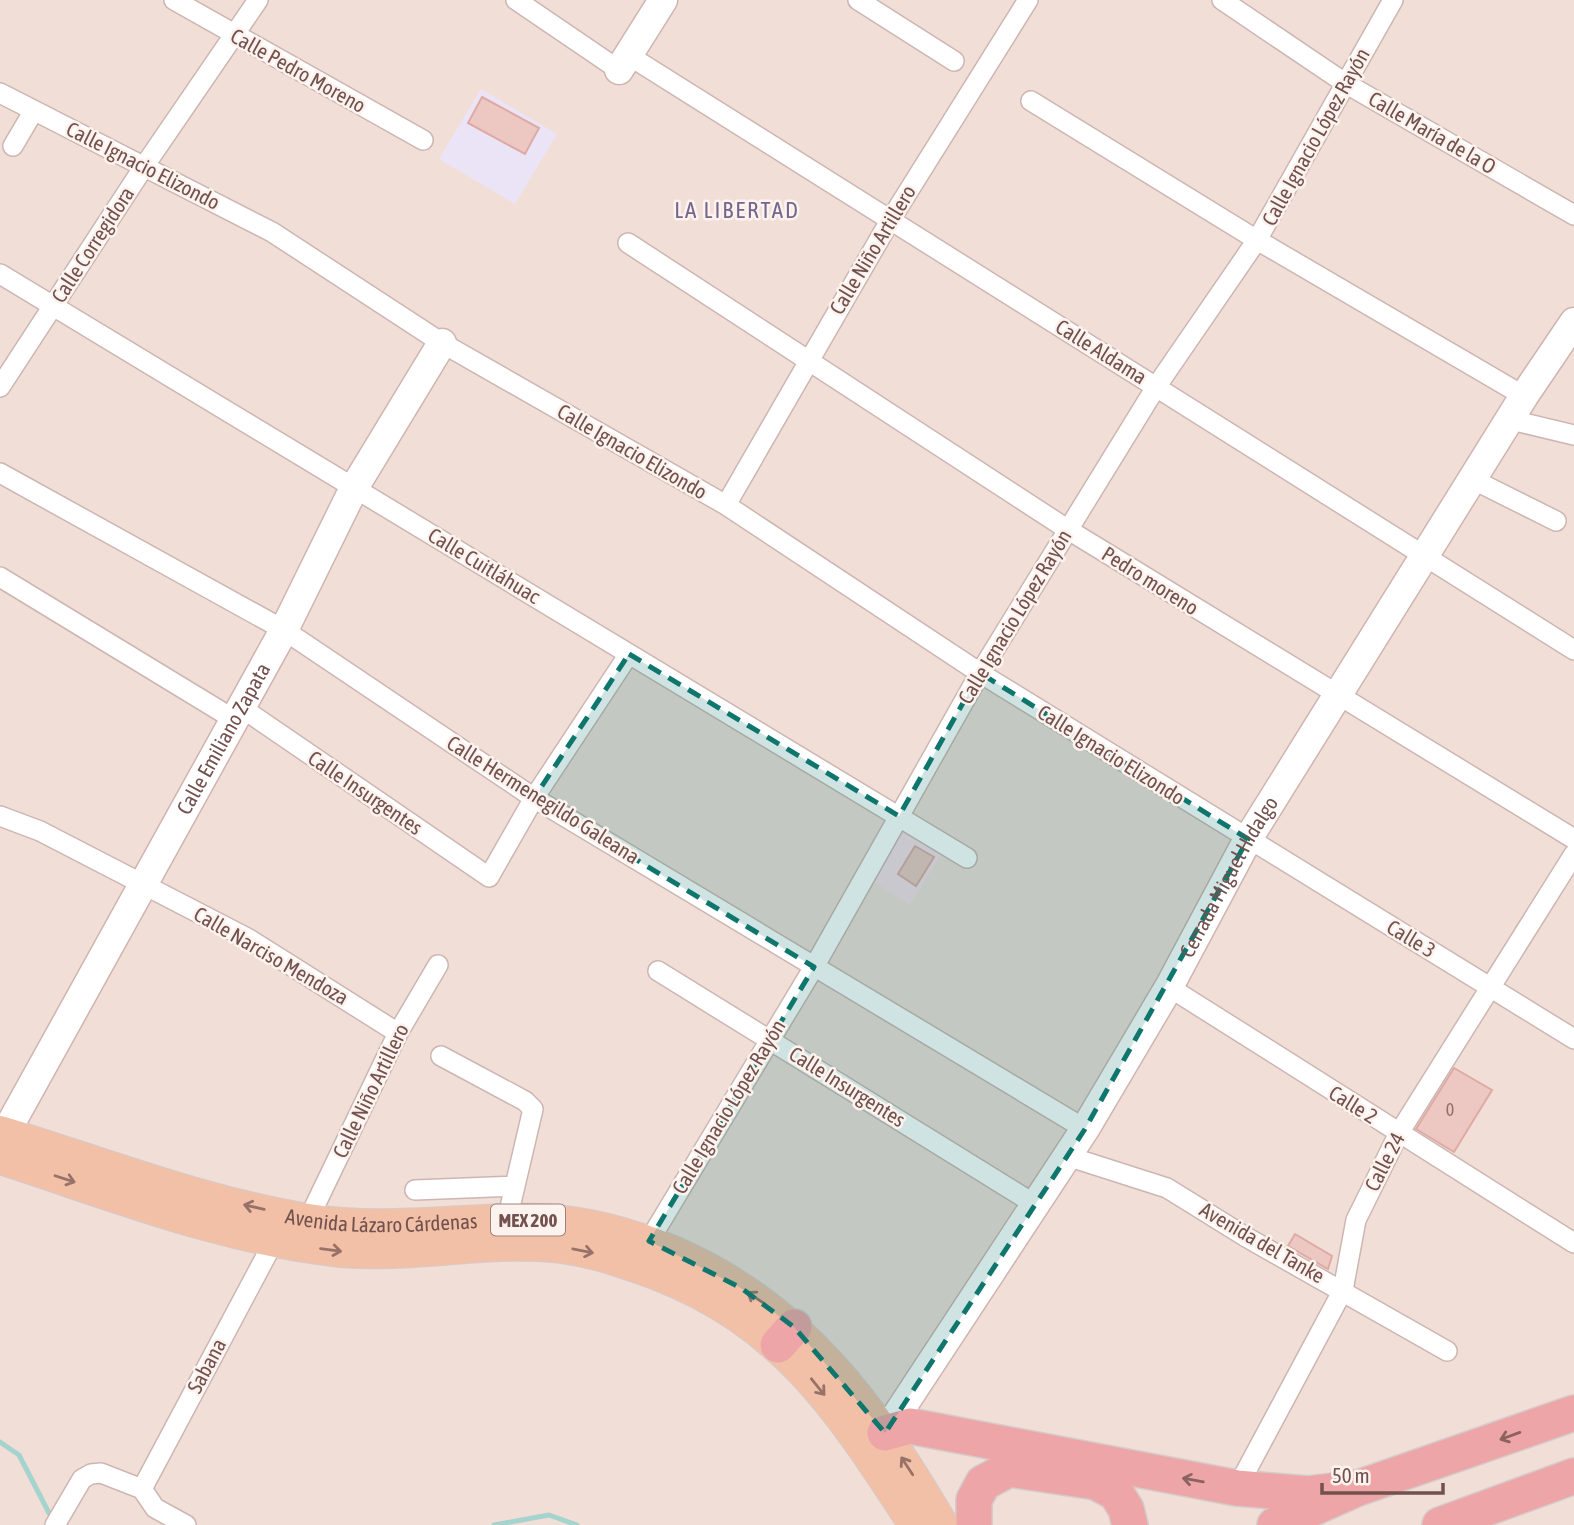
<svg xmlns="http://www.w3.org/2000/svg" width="1574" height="1525" viewBox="0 0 1574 1525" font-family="'Asap Condensed',sans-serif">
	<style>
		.residential { fill: #f1ded7 }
		.education { fill: #ebe4f7 }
		.medical { fill: #f7dce7 }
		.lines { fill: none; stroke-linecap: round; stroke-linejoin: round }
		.stream { stroke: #a5d3cd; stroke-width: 5 }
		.building { fill: #edc7c2; stroke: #deaaa4; stroke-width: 2 }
		.street-casing { stroke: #cdb6b2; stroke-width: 22 }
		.secondary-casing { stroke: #cfb4b0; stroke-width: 31 }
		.primary-casing { stroke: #d5cbca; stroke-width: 34 }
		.highway-casing { stroke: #d5cbca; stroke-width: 38 }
		.street { stroke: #fff; stroke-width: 19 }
		.secondary { stroke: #fff; stroke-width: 28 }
		.primary { stroke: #f2c0a7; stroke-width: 32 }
		.highway { stroke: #eea5a7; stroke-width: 35 }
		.oneway { stroke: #987269 }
		.oneway2 { stroke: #8b6260 }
		.marked { fill: #0f766e; fill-opacity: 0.2; stroke: #0f766e; stroke-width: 5; stroke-dasharray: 14 9; stroke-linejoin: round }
		.labels { text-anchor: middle; stroke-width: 5; stroke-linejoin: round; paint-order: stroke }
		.number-label { font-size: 18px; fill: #916e6b }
		.shield { fill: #fdf3ee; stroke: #9c827e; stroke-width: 2 }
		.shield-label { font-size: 19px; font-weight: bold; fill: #72514e }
		.street-label { font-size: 21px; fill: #72514e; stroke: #fdf3ee }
		.neighbourhood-label { font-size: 23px; letter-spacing: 2px; fill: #75668d; stroke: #fdf3ee }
	</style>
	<rect width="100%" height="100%" fill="#faeee8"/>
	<path class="residential" d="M0,0H1574V1525H0Z"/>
	<path class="education" d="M481,89L557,134L515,204L439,159Z"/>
	<path class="medical" d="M899,824L943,851L910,905L866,877Z"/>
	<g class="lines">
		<path class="stream" d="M0,1442L19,1455L49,1513
			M494,1525L549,1515L577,1525"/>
	</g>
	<path class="building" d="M482,97L539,128L525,154L468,123Z
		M915,846L934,857L916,886L898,874Z
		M1454,1068L1492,1090L1454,1152L1416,1129Z
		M1295,1234L1332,1256L1328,1269L1288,1246Z"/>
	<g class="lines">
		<defs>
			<path id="street" d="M174,0L423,140
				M516,0L619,70
				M858,0L954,61
				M1222,0L1345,83L1574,215
				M628,55L1574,650
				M0,93L272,232L442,343L726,505L980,673L1574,1039
				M1031,101L1257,240L1524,396
				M13,146L33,112
				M628,243L1067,529L1574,839
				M0,274L967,858
				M0,387L145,165L258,0
				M1511,420L1574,435
				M0,473L284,630L534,798L1085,1129
				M1474,480L1556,521
				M726,505L891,219L1028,0
				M0,577L235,720
				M242,708L489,877L534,798L629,654
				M0,816L40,831L249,939L398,1033
				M658,971L1036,1205
				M1169,987L1574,1243
				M441,1056L525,1101L533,1109L507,1220
				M1067,1156L1167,1188L1246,1237L1447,1351
				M415,1190L515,1186
				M308,1220L398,1033L438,965
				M649,1241L814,967L980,673L1156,387L1257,240L1393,0
				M1237,1488L1343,1290L1356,1220L1399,1133L1574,854
				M142,1489L273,1243
				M55,1525L82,1479L91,1474L101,1473L142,1489L155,1508L186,1525"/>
			<g id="secondary">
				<path d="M619,70L663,0"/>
				<path id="s1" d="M0,1143L284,630L354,488L442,343"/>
				<path id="s2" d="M885,1433L1085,1129L1169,987L1248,839L1524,396L1574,322"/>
			</g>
			<g id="primary">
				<path id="s3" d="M0,1132C102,1163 203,1203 308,1220C386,1233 463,1218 541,1220C587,1222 630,1234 673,1252C802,1308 873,1407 942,1525"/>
				<path d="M0,1158C112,1194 224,1239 341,1251C412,1257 483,1240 553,1246C588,1249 622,1261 655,1273C787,1324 841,1412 915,1525"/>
			</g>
			<path id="highway" d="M778,1345L794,1327
				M885,1433L910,1426L1237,1488L1308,1494L1358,1488
				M974,1525V1500L983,1483L1009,1469L1096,1482L1116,1493L1126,1509L1130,1525
				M1275,1525L1358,1488L1574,1413
				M1440,1525L1574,1476"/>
		</defs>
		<use href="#street" class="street-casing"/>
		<use href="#secondary" class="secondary-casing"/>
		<use href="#primary" class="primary-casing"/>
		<use href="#highway" class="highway-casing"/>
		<use href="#street" class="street"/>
		<use href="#secondary" class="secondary"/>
		<use href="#primary" class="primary"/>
		<use href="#highway" class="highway"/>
	</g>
	<defs><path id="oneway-shaft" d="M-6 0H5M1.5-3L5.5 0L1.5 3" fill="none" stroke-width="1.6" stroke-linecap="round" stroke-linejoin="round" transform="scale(1.75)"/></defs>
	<g class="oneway">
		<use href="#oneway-shaft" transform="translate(65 1179) rotate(18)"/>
		<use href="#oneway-shaft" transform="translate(254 1207) rotate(-167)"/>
		<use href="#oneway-shaft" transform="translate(331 1250) rotate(7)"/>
		<use href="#oneway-shaft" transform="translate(583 1251) rotate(11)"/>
		<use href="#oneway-shaft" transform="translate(756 1298) rotate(-146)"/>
		<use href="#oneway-shaft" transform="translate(818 1387) rotate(51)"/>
		<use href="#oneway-shaft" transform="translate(907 1466) rotate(-123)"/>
	</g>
	<g class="oneway2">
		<use href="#oneway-shaft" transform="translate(1510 1436) rotate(160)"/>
		<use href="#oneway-shaft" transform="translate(1193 1480) rotate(-170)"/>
	</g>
	<path class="marked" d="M629,654L899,816L980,673L1248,839L1085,1129L885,1433L794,1327L741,1288L649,1241L814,967L534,798Z"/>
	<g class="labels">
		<g class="number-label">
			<text x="1450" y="1116">0</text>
		</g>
		<rect class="shield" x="491" y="1204.5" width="74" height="31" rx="5"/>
		<g class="shield-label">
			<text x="528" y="1227">MEX 200</text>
		</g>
		<g class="street-label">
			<text transform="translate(298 71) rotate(29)" y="7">Calle Pedro Moreno</text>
			<text transform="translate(1432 133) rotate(30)" y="7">Calle María de la O</text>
			<text transform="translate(1316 137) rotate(-61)" y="7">Calle Ignacio López Rayón</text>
			<text transform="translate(143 166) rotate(27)" y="7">Calle Ignacio Elizondo</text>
			<text transform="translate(93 245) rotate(-57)" y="7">Calle Corregidora</text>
			<text transform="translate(873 250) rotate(-59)" y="7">Calle Niño Artillero</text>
			<text transform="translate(1101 352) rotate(32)" y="7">Calle Aldama</text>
			<text transform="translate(632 452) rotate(30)" y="7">Calle Ignacio Elizondo</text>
			<text transform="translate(484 566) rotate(31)" y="7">Calle Cuitláhuac</text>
			<text transform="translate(1150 581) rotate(32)" y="7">Pedro moreno</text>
			<text transform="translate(1015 617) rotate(-59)" y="7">Calle Ignacio López Rayón</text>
			<text dy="7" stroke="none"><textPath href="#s1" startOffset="462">Calle Emiliano Zapata</textPath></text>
			<text transform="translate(1111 755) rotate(32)" y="7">Calle Ignacio Elizondo</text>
			<text transform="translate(365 793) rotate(34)" y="7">Calle Insurgentes</text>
			<text transform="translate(543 800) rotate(32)" y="7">Calle Hermenegildo Galeana</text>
			<text dy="7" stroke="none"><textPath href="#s2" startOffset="654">Cerrada Miguel Hidalgo</textPath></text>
			<text transform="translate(1411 939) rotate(31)" y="7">Calle 3</text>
			<text transform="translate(271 956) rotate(30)" y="7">Calle Narciso Mendoza</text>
			<text transform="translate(847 1087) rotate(32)" y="7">Calle Insurgentes</text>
			<text transform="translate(371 1091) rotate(-64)" y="7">Calle Niño Artillero</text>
			<text transform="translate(1353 1105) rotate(32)" y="7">Calle 2</text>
			<text transform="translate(729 1107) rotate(-59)" y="7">Calle Ignacio López Rayón</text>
			<text transform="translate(1385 1162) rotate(-63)" y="7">Calle 24</text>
			<text dy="7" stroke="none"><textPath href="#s3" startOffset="394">Avenida Lázaro Cárdenas</textPath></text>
			<text transform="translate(1262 1243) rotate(30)" y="7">Avenida del Tanke</text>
			<text transform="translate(207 1366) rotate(-62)" y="7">Sabana</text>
		</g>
		<g class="neighbourhood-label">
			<text x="737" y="218">LA LIBERTAD</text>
		</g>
	</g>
	<path d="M1322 1483v10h121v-10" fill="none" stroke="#72514e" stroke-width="3.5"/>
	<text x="1332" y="1483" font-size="21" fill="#72514e" stroke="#fdf3ee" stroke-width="5" paint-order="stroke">50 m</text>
</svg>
